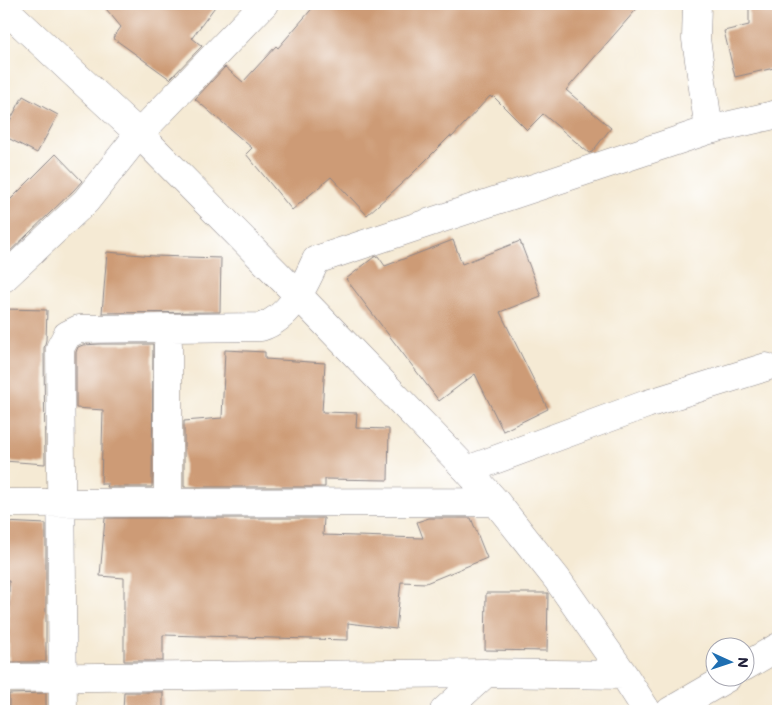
<svg xmlns="http://www.w3.org/2000/svg" width="782" height="715" viewBox="0 0 782 715" font-family="Mali,sans-serif">
	<style>
		.building { fill: #cd9b76 }
		.lines { fill: none; stroke-linecap: round; stroke-linejoin: round }
		.minor-casing { stroke: #8c8688; stroke-width: 29 }
		.minor { stroke: #fff; stroke-width: 28 }
	</style>
	<rect width="100%" height="100%" fill="#fff"/>
	<filter id="ink" filterUnits="userSpaceOnUse"><feTurbulence type="fractalNoise" baseFrequency=".02" numOctaves="2"/><feDisplacementMap in="SourceGraphic" scale="10" xChannelSelector="R" yChannelSelector="G"/><feConvolveMatrix kernelMatrix="1 2 1 2 8 2 1 2 1" color-interpolation-filters="sRGB"/></filter>
	<filter id="wash" filterUnits="userSpaceOnUse"><feTurbulence type="fractalNoise" baseFrequency=".0096" numOctaves="4" result="noise"/><feDisplacementMap in="SourceGraphic" scale="20" xChannelSelector="R" yChannelSelector="G"/><feGaussianBlur stdDeviation="1.12" result="paint"/><feColorMatrix in="noise" values="0 0 0 0 0 0 0 0 0 0 0 0 0 0 0 0 0 1.4 0 .05"/><feComposite in="paint" operator="in"/></filter>
	<g filter="url(#wash)">
		<rect width="100%" height="100%" fill="#f5ead4"/>
		<g id="blocks">
			<path class="building" d="M102,4H217L192,38L202,46L170,79L113,38L121,27Z
				M316,4H641L566,90L611,128L592,152L589,153L543,114L527,130L493,96L492,98L490,96L452,137L450,136L411,175L367,215L331,177L292,210L246,154L252,148L195,99L225,67L243,82L276,46L278,48Z
				M749,4H778V67L735,77L724,31L749,25Z
				M23,96L58,115L37,153L4,136V132Z
				M56,154L82,181L74,190L4,257V206Z
				M453,240L462,264L520,241L541,296L500,312L548,409L503,431L475,374L439,401L346,279L374,257L378,256L385,266Z
				M107,252L154,256L221,258L220,312L102,313Z
				M4,309L47,310L46,340L44,348L45,464L4,461Z
				M100,344H153L152,487H107L108,484H101L103,410L76,408V352L78,347L83,345Z
				M225,350L265,352V359L325,363L322,412L357,413L356,428L389,429L388,480L325,479V487H184V421L222,418Z
				M105,518H324L323,535L423,538L417,522L429,518H471L487,558L426,583L401,582L396,629L348,623V640L163,635V661H124V578L100,576Z
				M4,522L46,524V662H9V581H4Z
				M486,593H548L547,651L485,650Z
				M124,692H163V711H123Z
				M46,693V711H9V694Z"/>
		</g>
	</g>
	<g filter="url(#ink)">
		<use href="#blocks" fill-opacity="0" stroke="#8c8688" stroke-width="1"/>
		<g class="lines">
			<defs>
				<path id="minor" d="M697,4L696,39L709,130
					M4,8L139,134L299,296L467,470L496,502L557,579L624,675L647,711
					M4,278L86,201L139,134L264,4
					M467,470L647,404L766,367
					M4,503L496,502
					M168,503V345
					M744,667L778,647
					M4,678L486,673L624,675
					M63,711L60,348L67,335L79,329L261,327C291,317 304,286 316,260L709,130L778,114
					M444,711L486,673
					M670,711L727,678"/>
			</defs>
			<use href="#minor" class="minor-casing"/>
			<use href="#minor" class="minor"/>
		</g>
	</g>
	<rect width="782" height="715" fill="none" stroke="#fff" stroke-width="20"/>
	<g transform="translate(730 662) rotate(93)"><circle r="24" fill="#ffffff" stroke="#a7a7b1"/>
	<path d="M0-4L9 19L0 12L-9 19Z" fill="#1f6fb2"/>
	<text y="-8" font-size="14" font-weight="bold" text-anchor="middle" fill="#22223b">N</text>
	</g>
</svg>
